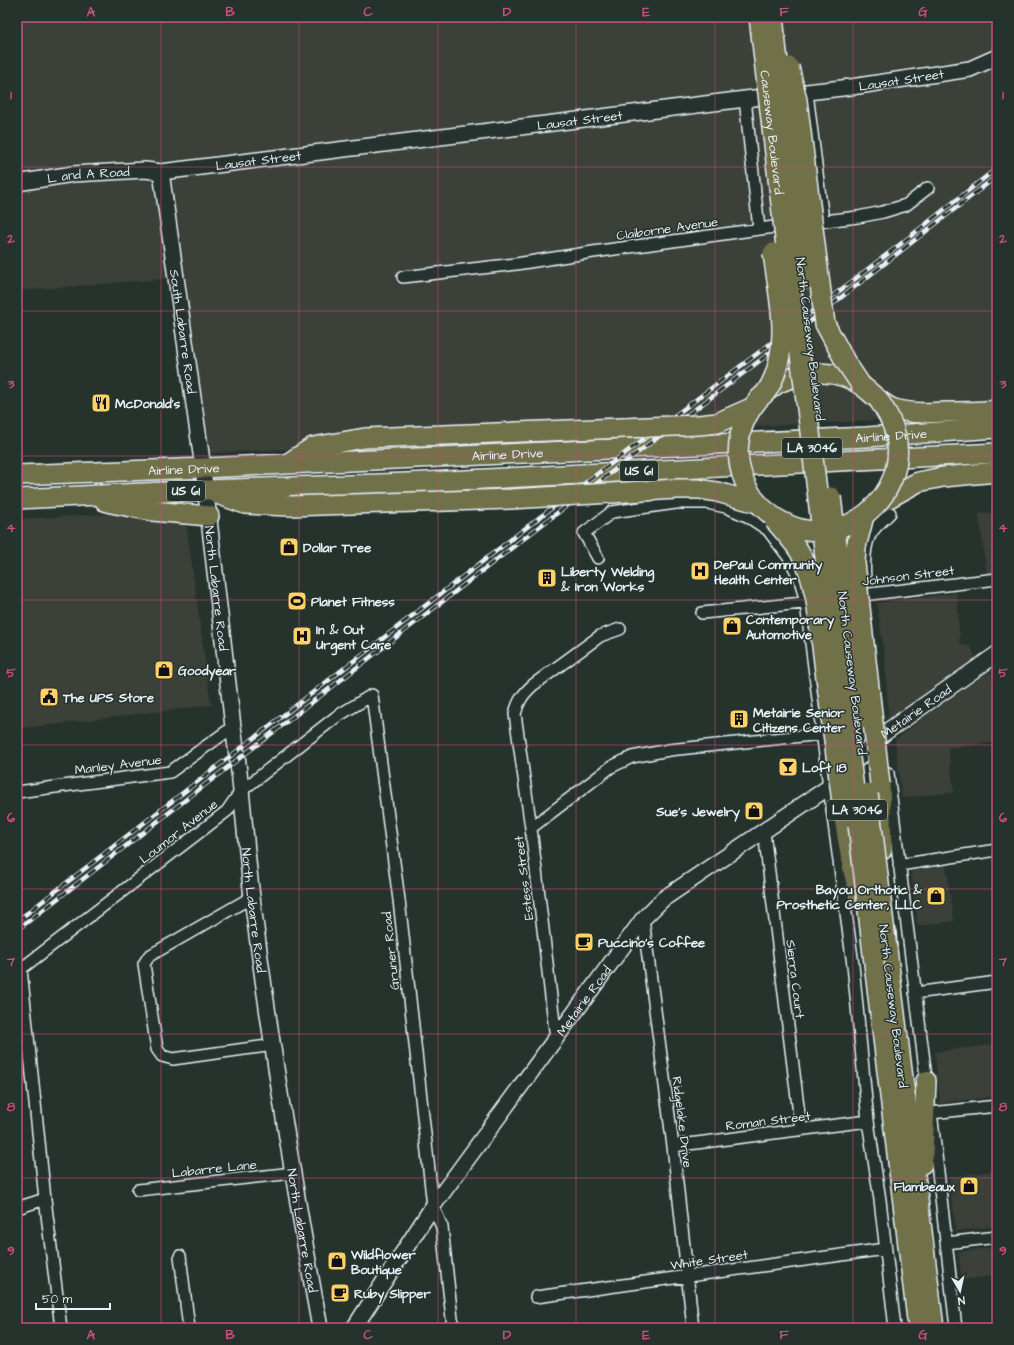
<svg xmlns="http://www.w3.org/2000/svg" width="1014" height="1345" viewBox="0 0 1014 1345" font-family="'Architects Daughter',sans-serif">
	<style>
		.built { fill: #3a4039 }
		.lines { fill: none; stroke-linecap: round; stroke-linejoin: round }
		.street-casing { stroke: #e8f1f8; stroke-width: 14 }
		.secondary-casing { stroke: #e8f1f8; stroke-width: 18 }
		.highway-casing { stroke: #e8f1f8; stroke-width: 22 }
		.street { stroke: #26332d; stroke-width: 11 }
		.secondary { stroke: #26332d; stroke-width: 15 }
		.highway { stroke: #70704a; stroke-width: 19 }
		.rail-casing { stroke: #e8f1f8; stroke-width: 4.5 }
		.rail { stroke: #26332d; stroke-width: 3; stroke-dasharray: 9; stroke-linecap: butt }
		.highway-bridge-casing { stroke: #e8f1f8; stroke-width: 22; stroke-linecap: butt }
		.highway-bridge { stroke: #70704a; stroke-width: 19 }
		.grid { fill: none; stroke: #cc4e82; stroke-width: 1; stroke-opacity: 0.55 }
		.labels { text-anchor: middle; stroke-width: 3; stroke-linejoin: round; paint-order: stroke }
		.shield { fill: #26332d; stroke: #aeb8bb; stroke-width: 1 }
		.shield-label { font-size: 12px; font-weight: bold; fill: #e8f1f8 }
		.street-label { font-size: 13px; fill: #e8f1f8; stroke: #26332d }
		.poi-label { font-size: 13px; font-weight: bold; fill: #e8f1f8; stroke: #26332d; text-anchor: start }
		.neatline { fill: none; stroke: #cc4e82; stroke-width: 1.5 }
		.grid-label { font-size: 13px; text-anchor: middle; font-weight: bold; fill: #cc4e82 }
	</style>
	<rect width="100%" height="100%" fill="#26332d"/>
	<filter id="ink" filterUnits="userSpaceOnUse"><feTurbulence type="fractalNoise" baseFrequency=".025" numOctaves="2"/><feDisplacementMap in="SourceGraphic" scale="8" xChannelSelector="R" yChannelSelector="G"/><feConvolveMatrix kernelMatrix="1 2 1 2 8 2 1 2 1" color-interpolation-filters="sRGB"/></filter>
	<g filter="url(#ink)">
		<path class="built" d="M17,17H997V408L864,421L208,453L185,277L17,291Z
			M997,512V575L987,577L979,514Z
			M108,514L186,522L211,705L17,729V519Z
			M957,593L960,644L971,647L976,660L889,724L885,660L877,603Z
			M989,672L992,673L997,721V742L948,748L954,792L902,798L895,740L941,704Z
			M946,866L954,921L918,926L911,871Z
			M997,1044V1096L940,1103L935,1052Z
			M995,1171L997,1189V1226L956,1231L949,1177Z
			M997,1247V1275L962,1280L958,1252Z"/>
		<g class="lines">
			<defs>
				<path id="street" d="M807,93L823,221
					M745,99L759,229
					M808,223L858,217L883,212L906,205L928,188
					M403,277L516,264L593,252L789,225
					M598,558L584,533L612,512L676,503H707L726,507L747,516L768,530L790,559L800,579L806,603L829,787L853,965L868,1121L880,1200L895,1328
					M865,579C864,565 864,547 870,535C875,526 883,520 890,513
					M854,596L997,579
					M702,613L813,602
					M888,773L927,1085
					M17,792L170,772L233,727
					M531,828L611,767L632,757L669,750L822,734
					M764,832L801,1130
					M899,865L997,850
					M252,897L149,956L144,964L157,1049L162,1056L173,1059L274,1045
					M643,919L673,1146L693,1328
					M21,969L45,1199L61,1328
					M17,972L227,811L241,791L336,717L372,695L399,900L433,1206L442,1227L453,1328
					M915,993L997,982
					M556,1039L531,828L515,714C518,701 523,694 533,685L600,636L620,629
					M931,1113L997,1106
					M932,1120L956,1328
					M673,1146L868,1121
					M138,1190L293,1173
					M17,1208L45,1199
					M946,1243L997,1237
					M180,1256L189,1328
					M536,1297L885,1249"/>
				<g id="secondary">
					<path id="s1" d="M161,172L203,468L233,727C242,783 245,840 252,897C270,1041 294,1185 320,1328"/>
					<path id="s2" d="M17,183L73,174L145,170L161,172L745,99L851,87L970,69L997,57"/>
					<path id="s3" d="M354,1328L433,1206L643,919L663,899L829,787L883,734L997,654"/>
				</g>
				<g id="highway">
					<path d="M766,392C771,389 775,384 781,382C806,370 839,369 862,386C872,393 882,405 894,409C912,414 930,413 948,412C965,412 981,412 997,410"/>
					<path d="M290,462L313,447L365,438"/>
					<path id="s4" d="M17,475L203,468L867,437L997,428"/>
					<path d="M217,494L245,504L290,506"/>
					<path d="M17,499L206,490L406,483L997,453"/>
					<path d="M105,501L111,503L152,511L209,516"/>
					<path d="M878,504L918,482L943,477L997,472"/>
					<path d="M880,784L882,850"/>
					<path d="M844,818L852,866L860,899"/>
					<path d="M886,932L887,949L934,1328"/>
					<path d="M875,972L918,1328"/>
					<path d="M922,1164L923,1154L926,1081"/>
				</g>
			</defs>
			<use href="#street" class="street-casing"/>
			<use href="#secondary" class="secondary-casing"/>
			<use href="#highway" class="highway-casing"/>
			<use href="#street" class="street"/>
			<use href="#secondary" class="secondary"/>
			<use href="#highway" class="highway"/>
			<defs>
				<path id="rail" d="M17,921L540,517L766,347L898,246L997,168
					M17,930L544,523L762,359L997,176"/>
			</defs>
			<use href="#rail" class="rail-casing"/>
			<use href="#rail" class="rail"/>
			<defs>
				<g id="highway-bridge">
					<path id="s5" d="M759,17L786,247L809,424L836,649L853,781L875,972"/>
					<path d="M773,17L803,282"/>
					<path d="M789,67L797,100L825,324L845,361L861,385"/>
					<path d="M773,253C777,285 786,323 780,355C778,367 773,382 766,392C764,395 760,397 758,400C753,406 749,412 746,418C726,461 747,507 789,525C845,549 908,496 896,437C893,422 886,411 878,399"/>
					<path d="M365,438L699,425L717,423L751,408"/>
					<path d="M831,497L859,720"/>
					<path d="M290,506L511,499L677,489H699L717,492L757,503"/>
					<path d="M864,516L856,547L855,563L880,784"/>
					<path d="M774,520C781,528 788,536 795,545C807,561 812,581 816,600L844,818"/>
					<path d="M868,793L887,949"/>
				</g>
			</defs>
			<use href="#highway-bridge" class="highway-bridge-casing"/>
			<use href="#highway-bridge" class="highway-bridge"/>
		</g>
	</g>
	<path class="grid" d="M161,17V1328M299,17V1328M438,17V1328M576,17V1328M715,17V1328M853,17V1328M17,167H997M17,311H997M17,456H997M17,600H997M17,745H997M17,889H997M17,1034H997M17,1178H997"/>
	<defs>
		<symbol id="restaurant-square" viewBox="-11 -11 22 22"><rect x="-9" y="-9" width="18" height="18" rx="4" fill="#ffd166" stroke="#26332d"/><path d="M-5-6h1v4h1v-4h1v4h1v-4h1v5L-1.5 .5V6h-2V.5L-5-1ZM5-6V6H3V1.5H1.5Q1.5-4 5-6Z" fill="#111"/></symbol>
		<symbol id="shop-square" viewBox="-11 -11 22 22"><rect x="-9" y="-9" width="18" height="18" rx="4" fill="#ffd166" stroke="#26332d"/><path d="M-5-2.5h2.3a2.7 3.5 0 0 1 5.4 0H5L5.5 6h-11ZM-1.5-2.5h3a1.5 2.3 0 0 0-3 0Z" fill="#111"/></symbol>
		<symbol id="hospital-square" viewBox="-11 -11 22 22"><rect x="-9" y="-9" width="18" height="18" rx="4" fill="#ffd166" stroke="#26332d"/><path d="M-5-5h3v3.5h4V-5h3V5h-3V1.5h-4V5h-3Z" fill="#111"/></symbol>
		<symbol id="building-square" viewBox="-11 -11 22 22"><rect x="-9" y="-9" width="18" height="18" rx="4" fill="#ffd166" stroke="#26332d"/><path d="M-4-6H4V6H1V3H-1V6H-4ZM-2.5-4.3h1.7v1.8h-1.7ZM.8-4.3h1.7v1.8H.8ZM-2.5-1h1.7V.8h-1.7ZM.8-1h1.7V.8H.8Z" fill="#111"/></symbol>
		<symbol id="stadium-square" viewBox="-11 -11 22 22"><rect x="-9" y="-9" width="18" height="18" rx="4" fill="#ffd166" stroke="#26332d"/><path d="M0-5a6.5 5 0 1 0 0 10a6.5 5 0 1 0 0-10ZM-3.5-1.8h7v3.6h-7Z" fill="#111"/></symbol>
		<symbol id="civic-square" viewBox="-11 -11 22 22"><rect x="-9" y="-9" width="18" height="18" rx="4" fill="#ffd166" stroke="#26332d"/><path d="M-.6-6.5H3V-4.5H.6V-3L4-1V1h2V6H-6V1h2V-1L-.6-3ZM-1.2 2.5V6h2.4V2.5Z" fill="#111"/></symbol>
		<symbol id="bar-square" viewBox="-11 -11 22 22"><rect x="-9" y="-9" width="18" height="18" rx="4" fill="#ffd166" stroke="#26332d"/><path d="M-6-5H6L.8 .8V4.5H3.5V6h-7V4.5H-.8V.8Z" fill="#111"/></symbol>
		<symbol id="cafe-square" viewBox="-11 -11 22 22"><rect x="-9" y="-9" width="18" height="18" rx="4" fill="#ffd166" stroke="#26332d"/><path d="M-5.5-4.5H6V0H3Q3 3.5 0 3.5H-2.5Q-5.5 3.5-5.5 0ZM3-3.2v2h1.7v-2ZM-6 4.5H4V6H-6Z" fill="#111"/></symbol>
	</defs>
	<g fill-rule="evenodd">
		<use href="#restaurant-square" x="90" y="392" width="22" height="22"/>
		<use href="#shop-square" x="278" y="536" width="22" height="22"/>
		<use href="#hospital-square" x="689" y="560" width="22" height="22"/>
		<use href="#building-square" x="536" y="567" width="22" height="22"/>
		<use href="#stadium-square" x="286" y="590" width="22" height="22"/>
		<use href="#shop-square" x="721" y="615" width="22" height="22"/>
		<use href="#hospital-square" x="291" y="625" width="22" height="22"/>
		<use href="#shop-square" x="153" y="659" width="22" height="22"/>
		<use href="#civic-square" x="38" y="686" width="22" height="22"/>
		<use href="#building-square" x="728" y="708" width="22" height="22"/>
		<use href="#bar-square" x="777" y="756" width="22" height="22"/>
		<use href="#shop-square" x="743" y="800" width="22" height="22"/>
		<use href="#shop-square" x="925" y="885" width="22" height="22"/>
		<use href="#cafe-square" x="573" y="931" width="22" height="22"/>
		<use href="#shop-square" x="958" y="1175" width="22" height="22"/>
		<use href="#shop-square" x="326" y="1250" width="22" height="22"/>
		<use href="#cafe-square" x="329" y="1282" width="22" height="22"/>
	</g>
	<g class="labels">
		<g class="shield">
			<rect x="782" y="438" width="60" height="20" rx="3"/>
			<rect x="620" y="461" width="38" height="20" rx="3"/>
			<rect x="167" y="481" width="38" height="20" rx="3"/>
			<rect x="827" y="800" width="60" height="20" rx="3"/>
		</g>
		<g class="shield-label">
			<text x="812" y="452">LA 3046</text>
			<text x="639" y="475">US 61</text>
			<text x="186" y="495">US 61</text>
			<text x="857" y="814">LA 3046</text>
		</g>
		<g class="street-label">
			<text dy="5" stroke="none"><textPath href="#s2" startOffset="891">Lausat Street</textPath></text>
			<text dy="5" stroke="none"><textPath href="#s2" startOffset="567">Lausat Street</textPath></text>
			<text dy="5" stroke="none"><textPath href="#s5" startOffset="116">Causeway Boulevard</textPath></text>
			<text dy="5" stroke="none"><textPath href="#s2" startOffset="243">Lausat Street</textPath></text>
			<text dy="5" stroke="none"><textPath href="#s2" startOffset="72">L and A Road</textPath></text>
			<text transform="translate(667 228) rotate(-8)" y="5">Claiborne Avenue</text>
			<text dy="5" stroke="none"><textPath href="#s1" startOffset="161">South Labarre Road</textPath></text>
			<text transform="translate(811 339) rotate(83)" y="5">North Causeway Boulevard</text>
			<text dy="5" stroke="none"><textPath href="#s4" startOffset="875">Airline Drive</textPath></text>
			<text dy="5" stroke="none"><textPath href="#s4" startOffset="491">Airline Drive</textPath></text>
			<text dy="5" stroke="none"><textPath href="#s4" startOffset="167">Airline Drive</textPath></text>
			<text transform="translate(908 575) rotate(-7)" y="5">Johnson Street</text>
			<text dy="5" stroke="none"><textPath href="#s1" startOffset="420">North Labarre Road</textPath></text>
			<text transform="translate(853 673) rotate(83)" y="5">North Causeway Boulevard</text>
			<text dy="5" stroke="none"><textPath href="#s3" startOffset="845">Metairie Road</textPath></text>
			<text transform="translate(118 764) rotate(-7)" y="5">Manley Avenue</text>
			<text transform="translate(178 831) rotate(-38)" y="5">Loumor Avenue</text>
			<text transform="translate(523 878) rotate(-97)" y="5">Estess Street</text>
			<text dy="5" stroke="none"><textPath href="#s1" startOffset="744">North Labarre Road</textPath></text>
			<text transform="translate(390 951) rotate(-96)" y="5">Gruner Road</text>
			<text transform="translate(796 979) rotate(83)" y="5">Sierra Court</text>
			<text dy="5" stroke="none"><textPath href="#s3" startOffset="400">Metairie Road</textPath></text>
			<text transform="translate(894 1006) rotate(83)" y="5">North Causeway Boulevard</text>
			<text transform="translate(768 1120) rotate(-7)" y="5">Roman Street</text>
			<text transform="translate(683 1122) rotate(83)" y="5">Ridgelake Drive</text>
			<text transform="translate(214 1168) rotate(-6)" y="5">Labarre Lane</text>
			<text dy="5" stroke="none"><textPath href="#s1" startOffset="1068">North Labarre Road</textPath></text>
			<text transform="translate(709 1259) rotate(-8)" y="5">White Street</text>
		</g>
		<g class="poi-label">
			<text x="115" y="408">McDonald's</text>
			<text x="303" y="552">Dollar Tree</text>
			<text x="714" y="569">DePaul Community<tspan x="714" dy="15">Health Center</tspan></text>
			<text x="561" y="576">Liberty Welding<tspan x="561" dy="15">&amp; Iron Works</tspan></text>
			<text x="311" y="606">Planet Fitness</text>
			<text x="746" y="624">Contemporary<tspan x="746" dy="15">Automotive</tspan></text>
			<text x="316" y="634">In &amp; Out<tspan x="316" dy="15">Urgent Care</tspan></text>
			<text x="178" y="675">Goodyear</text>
			<text x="63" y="702">The UPS Store</text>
			<text x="753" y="717">Metairie Senior<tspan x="753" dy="15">Citizens Center</tspan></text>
			<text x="802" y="772">Loft 18</text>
			<text x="740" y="816" text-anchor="end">Sue's Jewelry</text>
			<text x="922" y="894" text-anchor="end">Bayou Orthotic &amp;<tspan x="922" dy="15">Prosthetic Center, LLC</tspan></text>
			<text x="598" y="947">Puccino's Coffee</text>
			<text x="955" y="1191" text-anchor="end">Flambeaux</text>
			<text x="351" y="1259">Wildflower<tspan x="351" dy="15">Boutique</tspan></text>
			<text x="354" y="1298">Ruby Slipper</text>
		</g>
	</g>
	<rect width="1014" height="1345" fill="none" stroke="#26332d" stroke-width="44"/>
	<g transform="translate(960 1291) rotate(171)" stroke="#26332d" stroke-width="3" paint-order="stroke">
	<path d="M0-3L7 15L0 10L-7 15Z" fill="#e8f1f8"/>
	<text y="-6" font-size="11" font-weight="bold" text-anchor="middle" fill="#e8f1f8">N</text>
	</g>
	<path d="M36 1303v6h74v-6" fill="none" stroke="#e8f1f8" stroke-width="2"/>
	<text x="42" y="1303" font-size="12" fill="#e8f1f8" stroke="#26332d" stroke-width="3" paint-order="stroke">50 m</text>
	<rect x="22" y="22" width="970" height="1301" class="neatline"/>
	<g class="grid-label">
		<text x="91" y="16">A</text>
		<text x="230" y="16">B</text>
		<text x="368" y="16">C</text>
		<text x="507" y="16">D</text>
		<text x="646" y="16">E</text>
		<text x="784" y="16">F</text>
		<text x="923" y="16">G</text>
		<text x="11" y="99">1</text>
		<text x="1003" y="99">1</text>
		<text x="11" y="243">2</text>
		<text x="1003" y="243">2</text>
		<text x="11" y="388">3</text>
		<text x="1003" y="388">3</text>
		<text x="11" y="532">4</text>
		<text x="1003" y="532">4</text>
		<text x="11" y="677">5</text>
		<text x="1003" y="677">5</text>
		<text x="11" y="822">6</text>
		<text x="1003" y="822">6</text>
		<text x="11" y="966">7</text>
		<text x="1003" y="966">7</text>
		<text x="11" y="1111">8</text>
		<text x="1003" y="1111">8</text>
		<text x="11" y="1255">9</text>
		<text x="1003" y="1255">9</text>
		<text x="91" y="1339">A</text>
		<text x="230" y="1339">B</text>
		<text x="368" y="1339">C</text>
		<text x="507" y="1339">D</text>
		<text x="646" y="1339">E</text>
		<text x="784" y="1339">F</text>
		<text x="923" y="1339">G</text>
	</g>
</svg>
